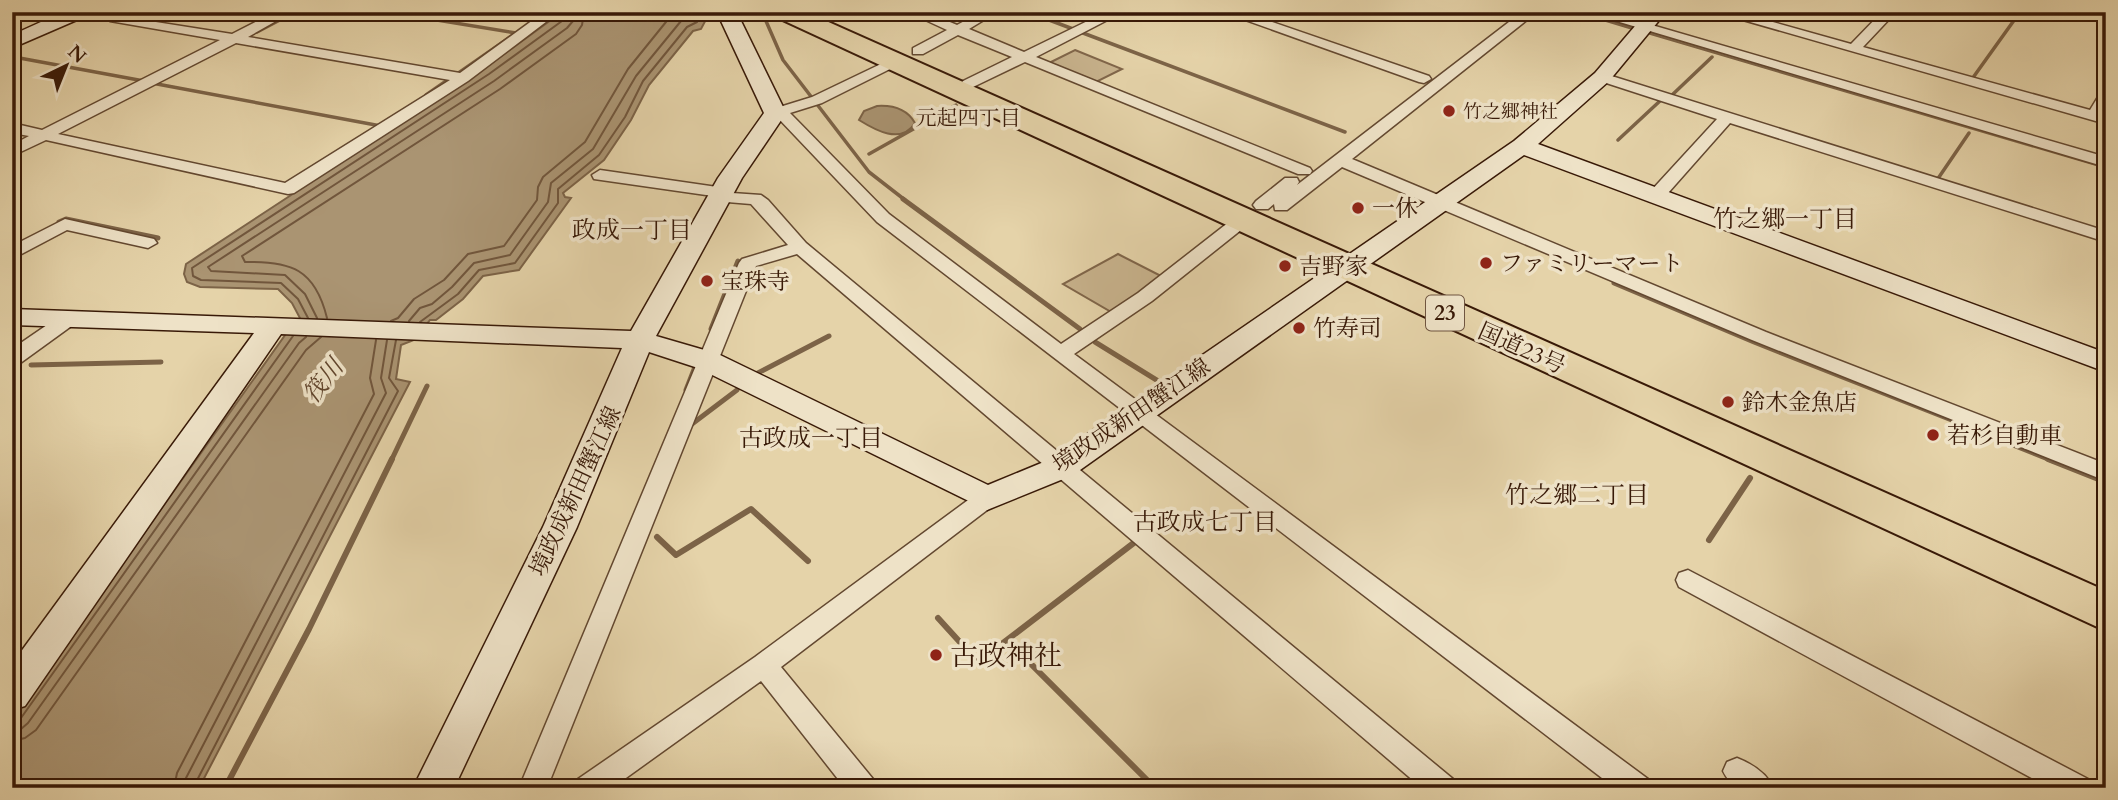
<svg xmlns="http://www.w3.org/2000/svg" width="2118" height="800" viewBox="0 0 2118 800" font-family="Cardo,'Noto Serif JP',serif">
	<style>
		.green { fill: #c8b38d; stroke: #80664a; stroke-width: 2 }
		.water { fill: #aa9472; stroke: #7c6347; stroke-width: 2 }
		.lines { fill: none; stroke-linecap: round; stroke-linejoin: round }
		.shore { stroke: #71563c; stroke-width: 2 }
		.stream-far2 { stroke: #7c6347; stroke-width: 3.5 }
		.stream-far1 { stroke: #7c6347; stroke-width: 5 }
		.stream { stroke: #7c6347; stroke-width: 6 }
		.street-casing { stroke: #634830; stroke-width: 3 }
		.secondary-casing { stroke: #381907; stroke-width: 3 }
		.highway-casing { stroke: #381907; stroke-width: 4 }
		.street { fill: #eee2c7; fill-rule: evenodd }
		.secondary { fill: #eee2c7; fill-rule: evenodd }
		.highway { fill: #e5d3a9; fill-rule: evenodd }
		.poi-dot { fill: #8f2418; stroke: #eee2c7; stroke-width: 2.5 }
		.labels { text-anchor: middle; stroke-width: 7; stroke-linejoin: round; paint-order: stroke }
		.far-poi-label { font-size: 19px; fill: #381907; stroke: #eee2c7; text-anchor: start }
		.far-neighbourhood-label { font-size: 21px; fill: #381907; stroke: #eee2c7 }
		.shield { fill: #eee2c7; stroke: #6f5541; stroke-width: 2 }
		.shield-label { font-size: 21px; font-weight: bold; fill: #381907 }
		.poi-label { font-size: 23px; fill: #381907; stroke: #eee2c7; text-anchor: start }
		.street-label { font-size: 23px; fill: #381907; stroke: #eee2c7 }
		.neighbourhood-label { font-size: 24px; fill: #381907; stroke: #eee2c7 }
		.water-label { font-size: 24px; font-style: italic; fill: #60442c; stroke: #eee2c7 }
		.near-poi-label { font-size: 28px; fill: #381907; stroke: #eee2c7; text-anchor: start }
	</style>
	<rect width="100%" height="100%" fill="#e5d3a9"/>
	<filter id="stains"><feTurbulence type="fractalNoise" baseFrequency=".00286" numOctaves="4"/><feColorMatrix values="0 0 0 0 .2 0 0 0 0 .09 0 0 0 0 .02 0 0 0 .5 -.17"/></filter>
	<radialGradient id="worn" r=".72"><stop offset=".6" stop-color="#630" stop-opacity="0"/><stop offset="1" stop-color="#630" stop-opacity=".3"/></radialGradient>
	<path class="green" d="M1075,50L1122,69L1096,82L1049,63Z
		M1118,254L1161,276L1113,313L1063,284Z"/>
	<path class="water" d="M562,12H710L701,29L693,31L649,85L631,120L604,160L563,193L565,197L571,198L519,270L483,276L463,299L436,320H430L414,340L401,345L396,379L410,382L199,788H12V718L288,331L301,320L292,303L278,289L200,287L187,282L184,274L186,264L485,68Z
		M1651,32L2106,165V168L1650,34Z
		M877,106C893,105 907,109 915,123C901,145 875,130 859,120L864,111Z"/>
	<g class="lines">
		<path class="shore" d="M308,318L298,299L281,283L201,280L193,276L192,268L489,74L562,21L565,12
			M317,318L305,294L285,275L211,271L208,267L494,81L567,28L573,21L574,12
			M327,318C315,269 291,261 245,262L242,256L500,89L576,34L582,25L584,12
			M391,321L398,318L414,299L444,280L468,254L504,246L537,200L538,187L543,177L585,142L628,69L674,12
			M409,321L420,308L432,304L452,287L474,263L510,255L548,202L551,183L593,149L636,76L681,21L693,12
			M420,322L458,294L479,270L515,263L558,203V189L599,155L625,117L643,81L687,27L697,22L702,12
			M12,721L21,718L293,336
			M12,730L21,729L28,723L299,343L306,337
			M12,741L25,738L36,730L306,350L321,337
			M174,788L177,773L374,394L370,378L376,340
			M184,788L186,778L386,393L381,378L387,340
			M193,788L398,391L389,378L396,340"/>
		<path class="stream-far2" d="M34,12L42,18
			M388,12L516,33L457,74
			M762,12L783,60L869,172L905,200
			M1028,12L1073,29
			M1579,12L1632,28
			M257,32L295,12
			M1083,33L1345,132
			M14,57L144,81
			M1972,79L2020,12
			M157,84L381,126
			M426,95L449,79
			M1671,96L1712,57
			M1618,140L1661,100
			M869,154L956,105
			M1937,180L1969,133"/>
		<path class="stream-far1" d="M903,199L1080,329
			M59,222L66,219L158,238
			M1614,283L1754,342L1972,428
			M711,329L738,261
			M1095,342L1163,384
			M31,365L161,362
			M754,375L829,336
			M686,390L695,367
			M692,424L737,390
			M2003,441L2053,461
			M391,461L427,386"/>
		<path class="stream" d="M2048,459L2106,482
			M657,537L676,555L751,509L808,561
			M1709,540L1750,478
			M938,618L978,662L1007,640L1155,788
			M1007,640L1135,542
			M2084,780L2098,788
			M225,788L309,629L392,459"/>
		<defs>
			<path id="street" d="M275,12H292L248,37L460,73L544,12H559L468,81L294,193L288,194L46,140L12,156V145L29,136L12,133V123L42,130L220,40L110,21L103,17L105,14L232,34ZM236,43L450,80L285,183L58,134Z
				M908,12H926L957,25L981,12H997L969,29L1024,52L1106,12H1123L1036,57L1310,168L1312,171L1310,174H1298L1025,62L973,87H963L961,84L963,81L1012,57L958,35L923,54H913V48L947,30Z
				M1223,12H1243L1429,76L1431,79L1424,83L1419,82Z
				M1522,12H1537L1352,159L1766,332L2106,464V481L1752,340L1342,167L1287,210H1275L1274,204L1268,209H1256L1253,205L1256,201L1285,178H1297L1299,182L1297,185Z
				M1586,12H1607L2106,157V167Z
				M1715,12H1737L1851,44L1882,12H1896L1863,47L2090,110L2101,92L2106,91L2103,113L2106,114V124Z
				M885,62L890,63V69L822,103L790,113L889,214L1061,344L1138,293L1229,222H1241L1244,226L1241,230L1152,301L1074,354L1648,779L1652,788H1615L877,222L778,118L767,113L770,110L812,97Z
				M1602,73L2106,231V242L1730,123L1661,201H1649L1647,197L1649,193L1717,119L1597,80L1595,77L1597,74Z
				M600,170L724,188L732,193L761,195L768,200L806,243L1453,779L1457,788H1422L797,254L756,266L547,788H519L739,263L742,259L788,245L751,204L715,201L713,196L594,179L592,175Z
				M65,219L154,239L157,243L148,248L67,230L12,259V246Z
				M70,312L77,314L80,318L77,322L19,364L12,365V349L63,314Z
				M987,490L995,492L998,498L995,504L781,667L873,779L877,788H845L761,681L612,788H574L578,779L755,657L979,492Z
				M1688,570L2088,779L2092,788H2050L1679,587L1676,580L1679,573Z
				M1737,758C1752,764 1767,773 1773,788C1752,788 1733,793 1723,771L1727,762Z"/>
			<path id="secondary" d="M63,12H88L86,16L12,48V35Z
				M721,12H739L741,21L786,113L742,178L656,336L718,354L988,485L1051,459L1514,141L1595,73L1647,12H1666L1609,81L1538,144L2106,353V372L1524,155L1073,475L987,510L698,368L649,352L577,527L454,788H413L543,527L622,348L281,334L25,706L12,710V664L254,333L12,325V309L631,331L718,178L764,113L721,21Z"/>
			<path id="highway" d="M773,12H806L2106,591V631L776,17Z"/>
		</defs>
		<use href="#street" class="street-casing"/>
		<use href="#secondary" class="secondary-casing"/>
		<use href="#highway" class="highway-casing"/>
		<use href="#street" class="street"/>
		<use href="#secondary" class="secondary"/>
		<use href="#highway" class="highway"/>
	</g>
	<g class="poi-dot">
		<circle cx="1449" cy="111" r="7"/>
		<circle cx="1358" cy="208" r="7"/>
		<circle cx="1486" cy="263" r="7"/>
		<circle cx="1285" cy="266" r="7"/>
		<circle cx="707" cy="281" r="7"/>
		<circle cx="1299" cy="328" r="7"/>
		<circle cx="1728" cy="402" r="7"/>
		<circle cx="1933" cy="435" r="7"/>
		<circle cx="936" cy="655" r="7"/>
	</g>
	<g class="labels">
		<g class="far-poi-label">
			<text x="1463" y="118">竹之郷神社</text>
		</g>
		<g class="far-neighbourhood-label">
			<text x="968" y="125">元起四丁目</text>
		</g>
		<rect class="shield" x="1426" y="295.5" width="38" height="35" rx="5"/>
		<g class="shield-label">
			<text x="1445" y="320">23</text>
		</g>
		<g class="poi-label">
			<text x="1372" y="216">一休</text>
			<text x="1500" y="271">ファミリーマート</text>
			<text x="1299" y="274">吉野家</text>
			<text x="721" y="289">宝珠寺</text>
			<text x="1313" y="336">竹寿司</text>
			<text x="1742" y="410">鈴木金魚店</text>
			<text x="1947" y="443">若杉自動車</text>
		</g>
		<g class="street-label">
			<text transform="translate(1522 348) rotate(24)" y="8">国道23号</text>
			<text transform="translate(1131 415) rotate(-34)" y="8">境政成新田蟹江線</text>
			<text transform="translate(575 491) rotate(-65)" y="8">境政成新田蟹江線</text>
		</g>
		<g class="neighbourhood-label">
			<text x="1785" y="227">竹之郷一丁目</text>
			<text x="632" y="238">政成一丁目</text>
			<text x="811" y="446">古政成一丁目</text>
			<text x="1577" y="503">竹之郷二丁目</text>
			<text x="1205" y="530">古政成七丁目</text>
		</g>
		<g class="water-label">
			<text transform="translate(323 381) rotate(-52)" y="8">筏川</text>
		</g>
		<g class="near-poi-label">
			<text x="950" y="665">古政神社</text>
		</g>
	</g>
	<rect width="2118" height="800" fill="none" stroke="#e5d3a9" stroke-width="42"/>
	<rect x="14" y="14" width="2090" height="772" fill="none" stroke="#381907" stroke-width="3.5"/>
	<rect x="21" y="21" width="2076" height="758" fill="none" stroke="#381907" stroke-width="2"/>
	<g transform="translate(66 66) rotate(43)" stroke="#eee2c7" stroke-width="5" paint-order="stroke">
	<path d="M0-5L12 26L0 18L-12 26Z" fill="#381907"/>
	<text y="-10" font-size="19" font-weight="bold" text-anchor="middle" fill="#381907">N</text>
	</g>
	<rect width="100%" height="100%" filter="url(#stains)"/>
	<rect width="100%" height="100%" fill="url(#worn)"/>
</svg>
